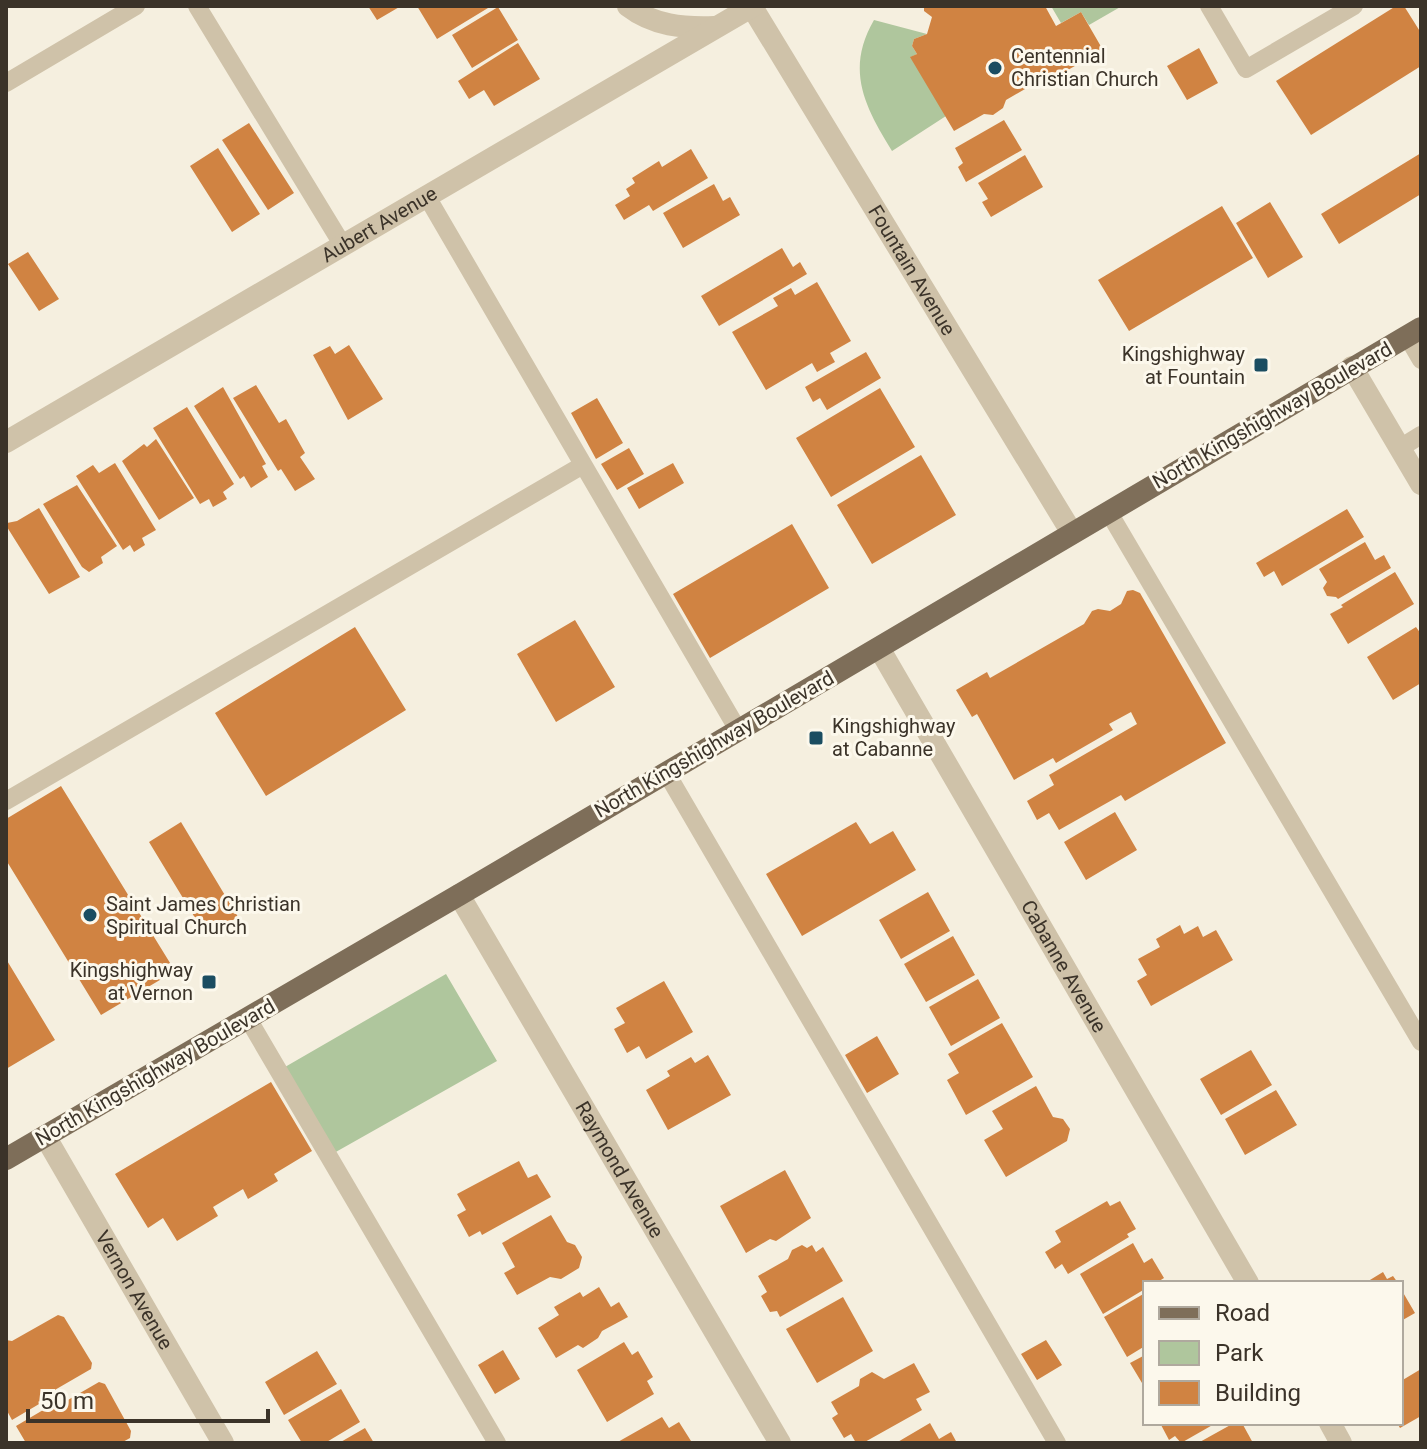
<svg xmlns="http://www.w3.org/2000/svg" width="1427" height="1449" viewBox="0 0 1427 1449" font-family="Roboto,sans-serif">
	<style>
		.green { fill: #afc69d }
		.building { fill: #d08342 }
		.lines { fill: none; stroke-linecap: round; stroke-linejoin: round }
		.service { stroke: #cfc2a9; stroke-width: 18 }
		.minor { stroke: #cfc2a9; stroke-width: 22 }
		.primary { stroke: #7e6e59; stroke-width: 22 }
		.poi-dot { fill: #1b4d61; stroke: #fcf8ec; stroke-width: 3 }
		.labels { text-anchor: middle; stroke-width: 6; stroke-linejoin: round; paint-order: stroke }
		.poi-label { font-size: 20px; fill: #3b3329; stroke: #fcf8ec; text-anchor: start }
		.street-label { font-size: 20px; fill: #3b3329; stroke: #fcf8ec }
	</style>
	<rect width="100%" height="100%" fill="#f5efdf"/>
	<path class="green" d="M1051,6H1122L1089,25L1081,12L1061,23Z
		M874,20L927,34L914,39L912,46L917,54L911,57L946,116L892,151C865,107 845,70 874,20Z
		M446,974L497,1061L334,1153L285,1067Z"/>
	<path class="building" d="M368,6H401L377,20Z
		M417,6H487L488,8L437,39Z
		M924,6H1045L1056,26L1081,12L1103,50L1052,79L1044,78L1006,100L1003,108L993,115L984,114L954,131L910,57L917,54L912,46L914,39L927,34L932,17L924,11Z
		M1396,6H1404L1421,33V66L1311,135L1276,81Z
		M498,7L518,40L472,68L452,35Z
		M518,43L540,79L494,106L484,90L469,99L458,81Z
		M1199,48L1218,83L1187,100L1167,66Z
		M1004,120L1022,150L966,182L958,167L963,163L955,148Z
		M249,123L294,193L268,210L222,140Z
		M218,148L260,214L232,232L190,166Z
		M691,149L708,178L653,211L649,205L624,220L615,205L630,196L626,189L635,183L632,178L659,161L662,167Z
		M1421,153V194L1339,244L1321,214Z
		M1025,155L1043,187L991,217L982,202L988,199L978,183Z
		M714,184L723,201L730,197L740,215L683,248L663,213Z
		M1270,202L1303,257L1268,278L1236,223Z
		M1222,206L1253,258L1129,331L1098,280Z
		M782,248L793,267L800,262L807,274L719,326L701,296Z
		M28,252L59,299L39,311L8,264Z
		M817,282L851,341L830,353L835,362L817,372L812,363L766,390L732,332L778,306L773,298L791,288L795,295Z
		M349,345L383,399L348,420L313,355L330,346L335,354Z
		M866,352L881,378L827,410L820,398L813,402L805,387Z
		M256,385L279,423L286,419L305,453L300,457L315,479L295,491L281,469L278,471L233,398Z
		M223,387L266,464L262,466L268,477L251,488L244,476L240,479L194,406Z
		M880,388L915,447L831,497L796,438Z
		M597,398L623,443L596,459L571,413Z
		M187,407L234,484L223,492L227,499L213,507L209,499L200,504L153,428Z
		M156,439L194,498L159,520L122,461L144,444L147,447Z
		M629,448L644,474L617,490L601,464Z
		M921,455L956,515L872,564L837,505Z
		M115,463L156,530L142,538L145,545L134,552L130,545L123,550L76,476L93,465L99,473Z
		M673,463L684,483L639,509L627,488Z
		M77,485L117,546L101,557L103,563L89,572L82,567L43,504Z
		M39,508L80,577L49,594L7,527V523L17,521Z
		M1347,509L1364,537L1282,586L1274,571L1264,577L1256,563Z
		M792,524L829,588L710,658L673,594Z
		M1365,542L1375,560L1384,555L1391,568L1338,599L1336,597L1327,596L1323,588L1327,582L1319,569Z
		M1395,572L1414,604L1348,644L1330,614L1343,607L1341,605Z
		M1133,590L1140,593L1226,743L1125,801L1121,795L1059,830L1049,813L1037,820L1027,801L1054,785L1049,775L1137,724L1131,712L1109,724L1113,730L1056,763L1053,758L1014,780L977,714L972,717L956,690L987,672L990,678L1084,624L1092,611L1098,609L1110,611L1121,604L1127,591Z
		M575,620L615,687L556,722L517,654Z
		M355,627L406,710L266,796L215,713Z
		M1416,627L1421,634V683L1393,700L1367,657Z
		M61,786L175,971L101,1015L6,860V819Z
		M1115,812L1137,850L1086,880L1064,842Z
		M181,822L238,917L206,936L149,842Z
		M856,822L870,844L893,831L916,870L802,936L766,874Z
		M928,892L950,931L901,959L879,920Z
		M1180,925L1184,934L1198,926L1203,937L1216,930L1233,960L1151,1006L1137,981L1147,975L1138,959L1160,947L1156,939Z
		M953,936L975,975L926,1002L904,964Z
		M6,959L55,1040L6,1069Z
		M978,979L1000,1018L951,1046L929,1007Z
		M664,981L693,1032L646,1059L639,1046L627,1053L614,1029L625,1023L616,1008Z
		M1002,1023L1033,1077L966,1115L947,1080L959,1073L948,1054Z
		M877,1036L899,1074L867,1093L845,1055Z
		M1251,1050L1272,1085L1221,1115L1200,1079Z
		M708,1055L731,1095L668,1130L646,1090L670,1076L667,1071L691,1057L695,1063Z
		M271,1082L312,1151L274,1174L278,1181L248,1199L243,1189L213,1207L218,1216L177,1241L163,1218L148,1228L115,1174Z
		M1036,1086L1053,1117L1063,1119L1070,1129L1067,1141L1006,1177L984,1140L1003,1129L992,1111Z
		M1276,1090L1297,1125L1245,1155L1225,1119Z
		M519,1161L528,1178L537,1174L551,1197L482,1235L480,1231L469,1237L457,1215L466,1210L457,1194Z
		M785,1170L811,1218L776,1241L770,1239L746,1253L720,1206Z
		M1107,1201L1110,1206L1120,1201L1136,1229L1127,1234L1129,1237L1068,1274L1062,1264L1055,1269L1045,1252L1061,1242L1055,1231Z
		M551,1215L567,1242L575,1245L582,1257L579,1268L561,1279L550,1277L517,1295L504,1273L515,1267L502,1243Z
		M1133,1243L1144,1263L1152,1258L1164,1278L1156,1283H1145V1289L1103,1314L1080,1274Z
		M802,1245L807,1248L812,1245L816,1252L823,1247L843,1281L780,1317L777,1311L770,1312L761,1296L767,1292L758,1276L788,1259L792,1250Z
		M1383,1272L1387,1279L1393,1276L1398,1283H1365Z
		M599,1287L611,1307L619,1302L628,1317L602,1331L598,1338L583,1348L578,1345L556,1358L538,1328L559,1315L554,1307L580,1292L583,1297Z
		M1401,1289L1415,1313L1401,1321Z
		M1145,1293V1346L1127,1357L1104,1317Z
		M843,1297L873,1351L817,1383L786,1329Z
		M58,1315L64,1317L92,1363L91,1369L53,1391L51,1397L12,1420L6,1409V1340L12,1341Z
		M1046,1340L1062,1365L1037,1380L1021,1354Z
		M624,1342L632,1355L638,1351L653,1377L647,1381L654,1394L607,1422L577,1370Z
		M503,1350L520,1379L495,1394L478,1365Z
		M317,1351L337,1384L284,1415L265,1382Z
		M1145,1355V1388L1130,1363Z
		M914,1363L930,1392L916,1399L922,1410L863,1443H856L851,1434L844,1438L832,1418L838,1414L831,1402L859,1386L860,1379L872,1372L884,1379Z
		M1421,1369V1416L1400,1428L1397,1423H1401V1381Z
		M99,1382L105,1384L131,1431L130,1438L121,1443H26L16,1426L55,1403L61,1404Z
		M341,1389L360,1422L325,1443H302L288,1420Z
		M662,1417L669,1428L679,1422L691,1441L616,1443Z
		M930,1423L939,1439L951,1432L957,1443H896Z
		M1160,1423H1216L1181,1443L1175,1436L1169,1440Z
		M1234,1423H1242L1253,1443H1198Z
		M365,1428L374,1443H339Z"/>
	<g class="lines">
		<path class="service" d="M197,6L342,244
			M1209,6L1246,69L1354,6
			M6,83L136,6
			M426,195L738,730
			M1407,336L1421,360
			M1400,448L1421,435
			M1108,511L1421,1042
			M666,772L1057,1443
			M6,801L583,465
			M247,1017L497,1443"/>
		<g class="minor">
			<path d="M628,6C654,26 683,28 714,27"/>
			<path id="s1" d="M752,7L1072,533"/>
			<path d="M1352,367L1421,484"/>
			<path id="s2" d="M6,442L753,6"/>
			<path id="s3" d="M879,648L1248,1283"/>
			<path id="s4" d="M459,895L780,1443"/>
			<path id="s5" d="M45,1136L223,1443"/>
			<path d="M1330,1423L1341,1443"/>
		</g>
		<path class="primary" d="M6,1159L459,895L1421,328"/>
	</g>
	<g class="poi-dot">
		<circle cx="995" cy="68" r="8"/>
		<rect x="1253" y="357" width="16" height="16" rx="4"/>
		<rect x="808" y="730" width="16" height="16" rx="4"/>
		<circle cx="90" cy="915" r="8"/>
		<rect x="201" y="974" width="16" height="16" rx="4"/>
	</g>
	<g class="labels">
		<g class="poi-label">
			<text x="1011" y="63">Centennial<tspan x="1011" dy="23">Christian Church</tspan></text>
			<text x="1245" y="361" text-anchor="end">Kingshighway<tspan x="1245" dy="23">at Fountain</tspan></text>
			<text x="832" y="733">Kingshighway<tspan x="832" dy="23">at Cabanne</tspan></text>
			<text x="106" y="911">Saint James Christian<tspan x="106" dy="23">Spiritual Church</tspan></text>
			<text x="193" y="977" text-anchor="end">Kingshighway<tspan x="193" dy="23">at Vernon</tspan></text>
		</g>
		<g class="street-label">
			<text dy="7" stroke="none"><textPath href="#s2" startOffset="432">Aubert Avenue</textPath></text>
			<text dy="7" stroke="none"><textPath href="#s1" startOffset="308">Fountain Avenue</textPath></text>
			<text transform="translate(1272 415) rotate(-30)" y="7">North Kingshighway Boulevard</text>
			<text transform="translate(714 744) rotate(-30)" y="7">North Kingshighway Boulevard</text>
			<text dy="7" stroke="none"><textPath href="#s3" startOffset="368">Cabanne Avenue</textPath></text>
			<text transform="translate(155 1072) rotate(-30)" y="7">North Kingshighway Boulevard</text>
			<text dy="7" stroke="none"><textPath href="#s4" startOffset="318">Raymond Avenue</textPath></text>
			<text dy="7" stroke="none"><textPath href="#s5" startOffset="178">Vernon Avenue</textPath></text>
		</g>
	</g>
	<rect width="1427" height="1449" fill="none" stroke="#3b3329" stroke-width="16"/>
	<rect x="1143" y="1281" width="260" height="144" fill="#fcf8ec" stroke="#afa99e" stroke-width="2"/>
	<rect x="1159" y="1307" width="40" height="12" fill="#7e6e59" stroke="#afa99e" stroke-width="2"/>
	<text x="1215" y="1321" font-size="24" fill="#3b3329">Road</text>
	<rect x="1159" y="1341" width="40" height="24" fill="#afc69d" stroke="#afa99e" stroke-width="2"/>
	<text x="1215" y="1361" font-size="24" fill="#3b3329">Park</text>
	<rect x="1159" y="1381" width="40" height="24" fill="#d08342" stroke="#afa99e" stroke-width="2"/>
	<text x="1215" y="1401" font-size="24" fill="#3b3329">Building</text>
	<path d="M28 1409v12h240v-12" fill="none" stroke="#3b3329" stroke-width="4"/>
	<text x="40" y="1409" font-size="24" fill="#3b3329" stroke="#fcf8ec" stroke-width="6" paint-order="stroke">50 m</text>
</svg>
